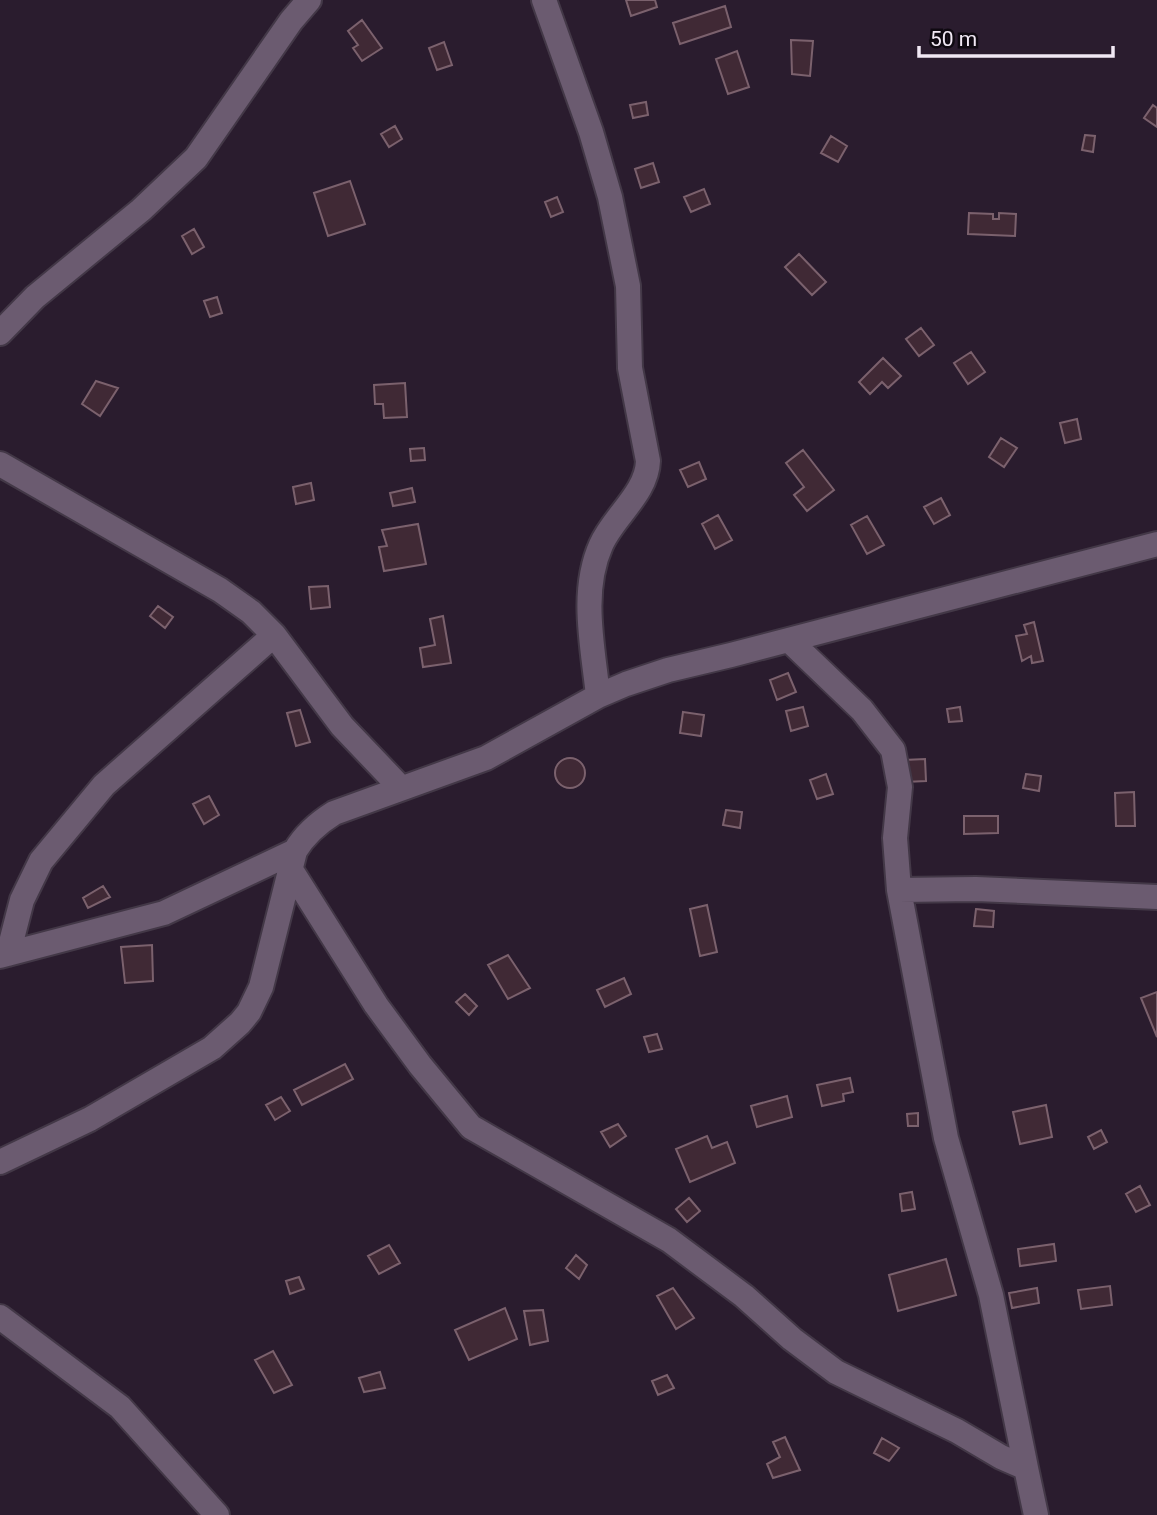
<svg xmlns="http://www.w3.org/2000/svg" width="1157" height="1515" viewBox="0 0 1157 1515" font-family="Roboto,sans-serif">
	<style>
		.building { fill: #402935; stroke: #7b616d; stroke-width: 2 }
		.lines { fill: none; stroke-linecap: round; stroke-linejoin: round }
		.minor-casing { stroke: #433847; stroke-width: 28 }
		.minor { stroke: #6b5b70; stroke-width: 24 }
	</style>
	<rect width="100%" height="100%" fill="#2a1c2e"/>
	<path class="building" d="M626,0H655L657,7L631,16Z
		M725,6L731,27L680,44L673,23Z
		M362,20L382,48L362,61L353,48L358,45L348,31Z
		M791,40L813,41L810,76L792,74Z
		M444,42L452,65L437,70L429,48Z
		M737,51L749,87L728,94L716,59Z
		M646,102L648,115L633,118L630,105Z
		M1153,105L1157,108V127L1144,118Z
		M395,126L402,139L389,147L381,134Z
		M1085,135L1095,136L1093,152L1082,150Z
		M831,136L847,146L838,162L821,153Z
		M653,163L659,182L641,188L635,169Z
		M350,181L365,224L328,236L314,193Z
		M704,189L710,204L691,212L684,197Z
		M557,197L563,212L551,217L545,202Z
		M969,213L993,214V219H999V213L1016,214L1015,236L968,234Z
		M194,229L204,247L192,254L182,236Z
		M799,254L826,282L812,295L785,267Z
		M217,297L222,313L210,317L204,301Z
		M921,328L934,345L919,356L906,339Z
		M971,352L985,372L968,384L954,363Z
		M883,358L901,376L888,388L882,382L870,394L859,382Z
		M96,381L118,388L100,416L82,404Z
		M405,383L407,417L384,418L383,404H375L374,385Z
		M1077,419L1081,439L1065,443L1060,423Z
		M1001,438L1017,448L1004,467L989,457Z
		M424,448L425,460L411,461L410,449Z
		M803,450L834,490L807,511L794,495L804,487L786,463Z
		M699,462L706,479L688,487L680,470Z
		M311,483L314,500L296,504L293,487Z
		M412,488L415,502L393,506L390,493Z
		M941,498L950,515L934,524L924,507Z
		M718,515L732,540L715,549L702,524Z
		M867,516L884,545L867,554L851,525Z
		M418,524L426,564L384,571L379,547L387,546L382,530Z
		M328,586L330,607L311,609L309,587Z
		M158,606L173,617L165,628L150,616Z
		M443,616L451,663L423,667L420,648L435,645L430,619Z
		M1034,622L1043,661L1032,663L1031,656L1022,661L1016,636L1027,634L1024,625Z
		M788,673L796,692L777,700L770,680Z
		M803,707L808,726L791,731L786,711Z
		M960,707L962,721L949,722L947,709Z
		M300,710L310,742L296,746L287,713Z
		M683,712L704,715L701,736L680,733Z
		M555 773a15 15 0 1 1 30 0a15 15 0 1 1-30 0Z
		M925,759L926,781L905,782L904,760Z
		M826,774L833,794L817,799L810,780Z
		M1026,774L1041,776L1039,791L1023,788Z
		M1134,792L1135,826H1116L1115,793Z
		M209,796L219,815L204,824L193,804Z
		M726,810L742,812L740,828L723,825Z
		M964,816H998V833L964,834Z
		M103,886L110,897L88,908L83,898Z
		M707,905L717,952L700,956L690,909Z
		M976,909L994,911L993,927L974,926Z
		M152,945L153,981L125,983L121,947Z
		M508,955L530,988L508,999L488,965Z
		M624,978L631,994L605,1007L597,990Z
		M1157,992V1037L1141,998Z
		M465,994L477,1006L469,1015L456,1002Z
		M657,1034L662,1049L649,1052L644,1037Z
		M345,1064L353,1079L302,1105L294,1090Z
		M850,1078L853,1092L843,1094L844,1101L822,1106L817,1085Z
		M787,1096L792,1117L757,1127L751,1106Z
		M281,1097L290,1111L275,1120L266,1105Z
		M1046,1105L1052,1137L1020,1144L1013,1112Z
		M918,1113V1126H908L907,1114Z
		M618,1124L626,1136L610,1147L601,1132Z
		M1101,1130L1107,1142L1094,1149L1088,1137Z
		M707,1136L712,1148L727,1142L735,1163L690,1182L676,1149Z
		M1140,1186L1150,1205L1136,1212L1126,1194Z
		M912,1192L915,1209L902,1211L900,1194Z
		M689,1198L700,1211L687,1222L676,1209Z
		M1054,1244L1056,1261L1020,1266L1018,1249Z
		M389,1245L400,1263L379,1274L368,1256Z
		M576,1255L587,1265L579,1279L566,1268Z
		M946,1259L956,1295L898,1311L889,1275Z
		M299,1277L304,1289L290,1294L286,1281Z
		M1110,1286L1112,1305L1081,1309L1078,1290Z
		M673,1288L694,1318L676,1329L657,1296Z
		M1037,1288L1039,1303L1012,1308L1009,1293Z
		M505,1308L517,1339L469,1360L455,1330Z
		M543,1310L548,1341L530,1345L524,1311Z
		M273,1351L292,1385L274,1393L255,1360Z
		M380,1372L385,1388L364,1392L359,1378Z
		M667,1375L674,1388L658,1395L652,1381Z
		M785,1437L800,1470L773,1478L767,1464L780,1457L773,1442Z
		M882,1438L899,1448L889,1461L874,1453Z"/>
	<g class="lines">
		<defs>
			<path id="minor" d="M544,0L591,132L610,197L628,286L630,368L648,461C647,493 613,517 601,545C580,592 593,647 598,696
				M0,333L35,297L141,210L196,158L291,21L309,0
				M0,464L220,590L251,612L274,635L342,726L401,788
				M789,640L862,710L893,750L900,787L895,838L899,890L976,889L1157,897
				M291,870L376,1005L420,1065L471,1127L669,1240L744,1296L792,1339L836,1372L957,1431L1001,1457L1026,1468L1036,1515
				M899,890L946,1138L991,1295L1026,1468
				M8,954L22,900L41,861L104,785L274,635
				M0,956L164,913L295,851
				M0,1162L90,1119L212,1048L240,1023L249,1012L261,987L295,851C305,834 318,823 334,813L486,758L598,696L626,684L668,670L731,655L1157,544
				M0,1317L120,1407L217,1515"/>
		</defs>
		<use href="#minor" class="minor-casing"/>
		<use href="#minor" class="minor"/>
	</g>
	<path d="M919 46v10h194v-10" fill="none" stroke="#f1e8f4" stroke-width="3.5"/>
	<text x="930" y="46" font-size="21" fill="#f1e8f4" stroke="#0f0911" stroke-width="5" paint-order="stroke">50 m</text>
</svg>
